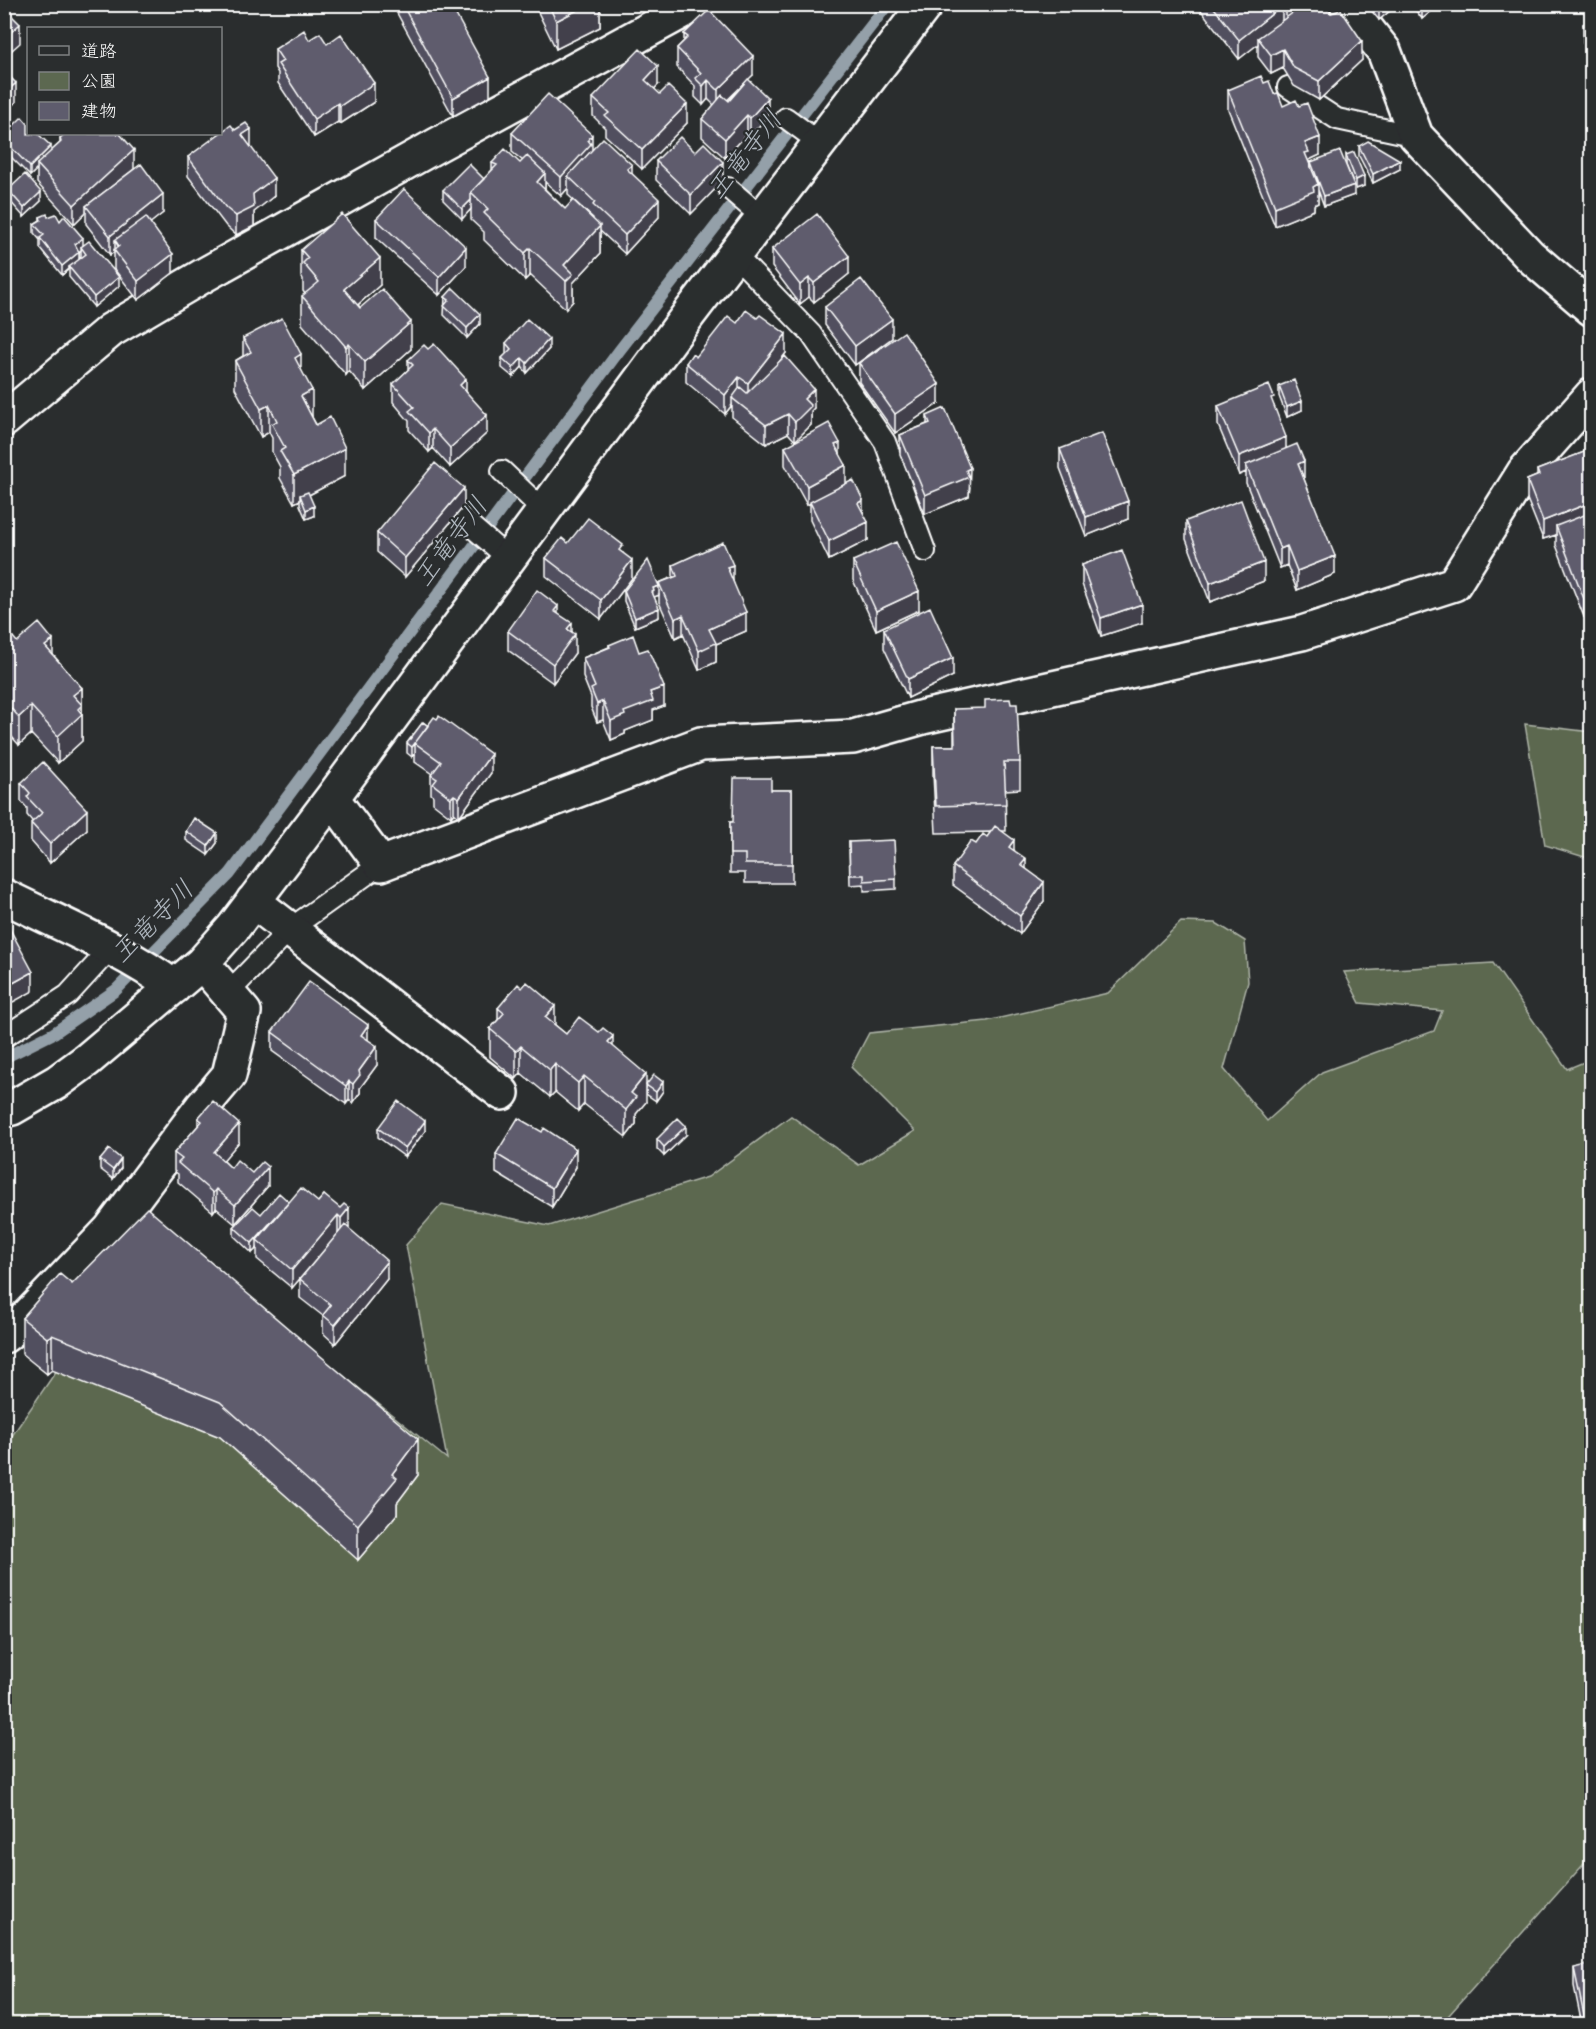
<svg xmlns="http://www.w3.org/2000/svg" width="1596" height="2029" viewBox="0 0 1596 2029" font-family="'Indie Flower','Klee One',sans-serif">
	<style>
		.green { fill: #5c6850; stroke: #aeb4a8; stroke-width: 1.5 }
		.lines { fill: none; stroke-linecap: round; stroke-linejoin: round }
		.stream { stroke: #94a0a9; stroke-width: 12 }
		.lane-casing { stroke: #fff; stroke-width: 24 }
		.street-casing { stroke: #fff; stroke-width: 38 }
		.lane { stroke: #2a2d2e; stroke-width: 20 }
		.street { stroke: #2a2d2e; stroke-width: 33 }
		.wall { fill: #514f5e; stroke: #fff; stroke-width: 1.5; fill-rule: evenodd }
		.shaded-wall { fill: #42404c; stroke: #fff; stroke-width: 1.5 }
		.building { fill: #5e5c6d; stroke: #fff; stroke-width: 1.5 }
		.labels { text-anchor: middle; stroke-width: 4.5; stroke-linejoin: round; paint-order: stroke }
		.water-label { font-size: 26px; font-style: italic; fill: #afb7bf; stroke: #2a2d2e }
	</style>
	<rect width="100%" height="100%" fill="#2a2d2e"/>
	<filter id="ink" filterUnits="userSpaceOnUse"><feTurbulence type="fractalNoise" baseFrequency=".0167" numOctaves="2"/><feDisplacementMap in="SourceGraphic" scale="12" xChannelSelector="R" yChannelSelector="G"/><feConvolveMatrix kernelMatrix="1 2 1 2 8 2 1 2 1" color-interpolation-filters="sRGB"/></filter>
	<g filter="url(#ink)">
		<path class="green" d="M1525,724L1591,732V859L1545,845Z
			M1181,922L1216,923L1245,941L1248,982L1224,1069L1267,1121L1322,1072L1434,1031L1442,1011L1360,1003L1344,972L1493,963L1567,1069L1591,1059V1856L1441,2024H5V1446L156,1225L447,1459L406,1245L442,1204L549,1226L708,1177L791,1116L859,1165L915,1131L851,1067L869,1033L987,1021L1108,993Z"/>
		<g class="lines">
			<path class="stream" d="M4,1058L54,1033L116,990L230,874L619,351L888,4"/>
			<defs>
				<path id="lane" d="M1288,87L1337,119L1416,136
					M786,118L820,143
					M728,188L763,218
					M735,255L811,334L885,442L925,551
					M502,471L544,511
					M463,519L509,559
					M228,993L290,929L381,864
					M4,1037L68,995L110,949"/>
				<path id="street" d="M1347,4L1384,51L1416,136L1530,256L1592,309
					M4,420L111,330L206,274L437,145L696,4
					M332,798L381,864L701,744L853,737L923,717L1048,689L1302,633L1454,584L1524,472L1592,395
					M4,896C58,923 126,951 174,987
					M253,901L502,1093
					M4,1110L12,1108L57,1082L87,1060L202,963L233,928L332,798L689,314L926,4
					M4,1336L23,1321L110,1230L202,1107L229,1075L244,1012L202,963"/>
			</defs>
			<use href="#lane" class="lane-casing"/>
			<use href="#street" class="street-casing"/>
			<use href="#lane" class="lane"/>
			<use href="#street" class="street"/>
		</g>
		<path class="wall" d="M392,4H450L490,96L453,116Z
			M534,4H600V27L556,49Z
			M1196,4H1296V11L1362,60L1319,100L1294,86L1283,68L1271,74L1258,57V44L1239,59Z
			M1366,4H1398L1379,20Z
			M1411,4H1440L1422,19Z
			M1592,20V60L1583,43V24Z
			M684,34L753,75L748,79L768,116L750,136L747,134L725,158L702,137V119L714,105L708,99L703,105L695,97V86L677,67V48L684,41ZM744,83L729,101L728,99Z
			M309,40L327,44L374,102L340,124L338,122L314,137L278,83V73L275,68V49Z
			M1264,83L1274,94L1320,155L1309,160L1311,167V162L1354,195L1324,206L1318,190V203L1314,205V210L1275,226L1228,109V90Z
			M658,85L654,89L687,123L642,169L605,135V128L593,116V98Z
			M512,133L592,150L632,174L659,217L625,254L600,231V254L573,283V301L566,309L530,275L525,280L484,240V232L471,220V209L462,219L443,200V190L484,179L492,170V163H520L523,161L512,152ZM545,182L561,196L568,188V195L593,218V219L565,209L545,189Z
			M4,135L51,151L60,143V138L134,169L163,213L150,223L173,273L138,300L114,269V252L110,255L86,224V212L74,224L37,183V169L30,176L4,150Z
			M1359,146L1400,169L1373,183L1359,156Z
			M251,147L274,196L254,212V226L236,235L226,226L188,176V157Z
			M1346,155L1364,186L1356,189L1346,165Z
			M656,161L723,181L691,214L656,180Z
			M8,190L41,201L24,217L8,199Z
			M40,217H48L60,221L83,245L119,286L94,307L69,277V269L62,275L40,248V240L34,233V224L40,220ZM81,250V258L79,259V251Z
			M376,219L466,266L439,295L376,238Z
			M772,249L849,274L814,302L809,297L800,304L772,267Z
			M301,250L380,285L358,305L411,349L365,390L349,371L346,375L302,324V296L305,294L303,291V279L301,277Z
			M445,297L480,324L467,338L444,315Z
			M825,307L892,338L855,365L825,325Z
			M737,323L786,353L781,359L814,408L811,411V425L795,441L788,433L766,444L732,417V405L725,414L686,382V363L696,357Z
			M243,338L301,369L312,417L345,476L309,495L314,516L306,519L300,505V500L294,503L280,478V467L272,452V438L269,432L261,437L235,388V361L243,356Z
			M506,343L549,349L527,373L522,367L513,377L502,368V358L507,354L506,353Z
			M408,360L466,391L487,433L450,467L433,448L429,452L409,430V421L393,402V384L408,370Z
			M859,363L939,403L895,433L859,382Z
			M1279,386L1302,410L1287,417L1279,396Z
			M1218,406H1274L1286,448L1304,479L1335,574L1297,590L1287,565L1280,568L1246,483V472L1239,475L1218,425Z
			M927,416L970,487L969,496L925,514L900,454V435L927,424Z
			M785,447L840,454L846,484L863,512L868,540L829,560L810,520V503L807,505L785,465Z
			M1060,449L1128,519L1086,536L1060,468Z
			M1592,449V637L1587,626V616L1584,617L1556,545V535L1543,539L1527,499V480L1537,476V470Z
			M464,506L405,577L377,552V533Z
			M1186,521L1264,581L1210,602L1186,539Z
			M568,543L623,553L632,578L601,619L546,576V558Z
			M853,561L919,610L876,630L853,580Z
			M673,565L733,581L746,631L716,644V662L699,670L683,634L675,638L659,602V595L654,597L659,617L635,627L624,601V591L659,583L673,577Z
			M1082,565L1142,623L1101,636L1082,584Z
			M558,614L572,632L575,653L553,683L508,650V631Z
			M884,629L953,676L908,698L884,648Z
			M17,642L53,655L82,688V741L58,763L31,734L19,745L4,728V644Z
			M609,645L639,652L664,706L653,710V720L625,731V734L611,740L603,720L597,722L591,707V697L583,677V658L609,647Z
			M954,709L1020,762V789L1005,790L1006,831H1002L1026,869L1044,901L1020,934L953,885V866L976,844L987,837L991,832L936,833L933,774V746H954Z
			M423,722L491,773L459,817L454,813L451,817L433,803V796L431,794V775L432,774L415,762V753L412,757L407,753V743Z
			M21,783L87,829L50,863L31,841V823L32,821L27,815V808L21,801Z
			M771,790H792V883H745V873H730V822H733Z
			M186,831L217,843L208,855L186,840Z
			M849,842L896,879V889L864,891V884L850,885Z
			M498,1008L555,1025L566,1034L613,1047L646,1102L636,1114V1124L626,1137L584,1104L578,1111L555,1092L550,1097L521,1073L516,1079L490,1057V1029L498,1020Z
			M272,1032L368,1040L377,1065L360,1088V1093L353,1103L349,1100L346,1104L272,1051Z
			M646,1085L663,1091L656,1101L646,1094Z
			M198,1118L239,1142L223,1160L231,1168L268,1186L235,1224L216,1208L213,1212L178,1182V1174L174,1171V1153L198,1126Z
			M378,1128L425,1131L405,1157L378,1137Z
			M542,1132L576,1167L552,1207L496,1173V1154Z
			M686,1135L664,1156L657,1149V1139Z
			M100,1160L121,1168L113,1179L100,1169Z
			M324,1195L349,1227L348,1228L387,1279L335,1344L323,1333V1316L300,1298V1279L317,1258L292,1288L257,1259V1248L252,1253L234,1236V1227L261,1214L289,1202H318Z
			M72,1284L418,1475L397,1503V1514L358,1560L220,1437L52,1370L47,1374L22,1354V1318Z
			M1574,1968L1592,2025H1582L1574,1986Z"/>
		<path class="shaded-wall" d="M589,4H600V27L556,49V21Z
			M654,4H668L654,11Z
			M1293,4H1296V21L1286,29V10Z
			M1379,4H1398L1379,20Z
			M1428,4H1440L1422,19V9Z
			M1282,6V25L1258,38V44L1239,59V40Z
			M20,24V43L4,57V38Z
			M1362,41V60L1319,100V81Z
			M1283,49V68L1271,74V55Z
			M753,56V75L718,109V90Z
			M658,66V85L645,99V80Z
			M490,77V96L453,116V98Z
			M708,80V99L703,105V86Z
			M16,83V102L4,113V94Z
			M374,83V102L340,124V106Z
			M768,98V116L750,136V118Z
			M338,103V122L314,137V119Z
			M687,104V123L642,169V150Z
			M747,115V134L725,158V139Z
			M251,129V148L242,135Z
			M592,135V154L568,176V188L561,196V177Z
			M1320,137V155L1309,160L1305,172V143Z
			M51,146V156L37,164V169L30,176V167Z
			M134,150V169L86,206V212L74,224V205Z
			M1400,160V169L1373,183V174Z
			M723,162V181L691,214V195Z
			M632,165V184L627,169Z
			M545,173V201L537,182Z
			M1364,176V186L1356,189V180Z
			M274,178V196L254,212V226L236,235V216L253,194Z
			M1318,184V203L1314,205V210L1275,226V207Z
			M1354,185V195L1324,206V196Z
			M41,192V201L24,217V208Z
			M163,194V213L119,248L115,240V251L114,250V252L110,255V236Z
			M659,199V217L625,254V235Z
			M471,200V209L462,219V209Z
			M600,226V254L573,283V301L566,309V281L564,265Z
			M83,238V248L81,247V250L75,254V244Z
			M466,247V266L439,295V277Z
			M530,248V275L525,280V253Z
			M79,252V261L69,267V269L62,275V266Z
			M173,254V273L138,300V281Z
			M849,256V274L814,302V283Z
			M380,258V285L344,317V289Z
			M119,277V286L94,307V297Z
			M809,278V297L800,304V285Z
			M480,314V324L467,338V328Z
			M892,319V338L855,365V346Z
			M411,322V349L365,390V362Z
			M786,334V353L748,402V383Z
			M549,339V349L527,373V363Z
			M349,344V371L346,375V347Z
			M301,354V382L295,358Z
			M522,358V367L513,377V368Z
			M739,377V395L732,398V405L725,414V395Z
			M466,379V398L460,385Z
			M939,384V403L895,433V414Z
			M814,389V408L811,411V425L795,441V422L804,399Z
			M312,390V418L301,396Z
			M1302,401V410L1287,417V407Z
			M269,405V432L261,437V409Z
			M788,414V433L766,444V425Z
			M487,415V433L450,467V448Z
			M433,429V448L429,452V433Z
			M1286,437V455L1246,465V472L1239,475V456Z
			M840,443V461L835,445Z
			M345,448V476L301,499L300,495V500L294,503V475Z
			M1304,461V480L1298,464Z
			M846,465V484L807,505V486Z
			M970,468L969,496L925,514V495Z
			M464,488V506L405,577V558Z
			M863,500V519L858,503Z
			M1128,501V519L1086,536V517Z
			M1592,502V520L1556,526V535L1543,539V521Z
			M314,506V516L306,519V510Z
			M868,522V540L829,560V541Z
			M1287,546V565L1280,568V549Z
			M1335,556V574L1297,590V571Z
			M632,560V578L601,619V600Z
			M1264,562V581L1210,602V583Z
			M733,565V583L727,567Z
			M659,586V595L654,597L652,601L653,588Z
			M919,591V610L876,630V611Z
			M1592,596V615L1584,617V599Z
			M1142,604V623L1101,636V618Z
			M558,606V624L554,611Z
			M659,608V617L635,627V618Z
			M746,612V631L716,644V662L699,670V651L709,629Z
			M683,615V634L675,638V619Z
			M572,623V639L575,634V653L553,683V664L567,629Z
			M53,640V667L45,646Z
			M953,658V676L908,698V679Z
			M664,687V706L653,710V720L625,731V734L611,740V721L650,692Z
			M82,688V741L58,763V736L73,695Z
			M603,701V720L597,722V704Z
			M31,706V734L19,745V717Z
			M415,744V753L412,757V747Z
			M491,754V773L459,817V798Z
			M454,795V813L451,817V798Z
			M87,810V829L50,863V844Z
			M217,833V843L208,855V846Z
			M1014,840V859L1009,847Z
			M1026,859V878L1021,865Z
			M1044,882V901L1020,934V916Z
			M33,972V991L4,1007V988Z
			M555,1006V1033L545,1017Z
			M368,1025V1044L361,1035Z
			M613,1036V1063L608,1042Z
			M377,1046V1065L360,1088V1093L353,1103V1084L359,1071Z
			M521,1046V1073L516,1079V1051Z
			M555,1064V1092L550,1097V1070Z
			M646,1074V1102L636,1114V1124L626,1137V1110L631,1093Z
			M584,1076V1104L578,1111V1083Z
			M349,1081V1100L346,1104V1086Z
			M663,1082V1091L656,1101V1092Z
			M425,1121V1131L405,1157V1148Z
			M239,1124V1142L214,1171V1152Z
			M686,1126V1135L664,1156V1147Z
			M576,1149V1167L552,1207V1188Z
			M121,1159V1168L113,1179V1170Z
			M268,1167V1186L235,1224V1205Z
			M216,1189V1208L213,1212V1193Z
			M289,1202L257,1240V1248L252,1253V1243Z
			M349,1208V1227L341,1237V1218Z
			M338,1215V1234L292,1288V1270Z
			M387,1261V1279L335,1344V1325Z
			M52,1335V1370L47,1374V1338Z
			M418,1439V1475L397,1503V1514L358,1560V1525L392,1474Z"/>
		<path class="building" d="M402,4H450L490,77L453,98Z
			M548,4H589L556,21Z
			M1211,4H1293L1286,10L1282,6L1239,40Z
			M1305,4H1325L1331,13L1341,10L1362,41L1319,81L1294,68L1283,49L1271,55L1258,38Z
			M1418,4H1428L1422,9Z
			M4,8L20,24L4,38Z
			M709,10L753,56L718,90L708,80L703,86L695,78L701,73L677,48L688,37L684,34Z
			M1592,20V41L1583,24Z
			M304,30L309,40L320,33L327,44L341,34L374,83L340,106L338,103L314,119L278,64L283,61L275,49Z
			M640,49L658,66L645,80L660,94L668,86L687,104L642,150L605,116L609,113L593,98Z
			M4,71L16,83L4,94Z
			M1261,76L1264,83L1269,81L1274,94L1278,93L1283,106L1296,100L1299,106L1307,103L1320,137L1305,143L1309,152L1305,153L1318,184L1313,187L1314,191L1275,207L1228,90Z
			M748,79L768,98L750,118L747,115L725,139L702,119L722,95L729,101Z
			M548,94L592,135L588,140L591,144L561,177L512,133Z
			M22,117L28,124V134H38L51,146L30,167L4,140V135Z
			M246,123L251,129L242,135L274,178L253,194L254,207L236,216L226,208L188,157L231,125L235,130Z
			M65,134H120L134,150L74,205L37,164L61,142L60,138Z
			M680,137L695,152L704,143L723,162L691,195L656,161Z
			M603,138L632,165L627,169L659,199L625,235L593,205L595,202L568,176Z
			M1368,141L1400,160L1373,174L1359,146Z
			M505,149L520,163L527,156L545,173L537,182L565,209L573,200L600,226L564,265L573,274L566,281L530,248L525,253L484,213L488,209L471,192L497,165L492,163Z
			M1340,151L1354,185L1324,196L1311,162Z
			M1354,152L1364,176L1356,180L1346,155Z
			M141,164L163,194L110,236L86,206Z
			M469,164L484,179L471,192V200L462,209L443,190Z
			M25,174L41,192L24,208L8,190Z
			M404,189L466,247L439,277L376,219Z
			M47,214L48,217L56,214L60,221L64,216L83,238L75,244L79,252L62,266L40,238L44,235L34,224L41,220L40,217Z
			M342,214L380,258L344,289L360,308L382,289L411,322L365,362L349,344L346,347L302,296L319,282L303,263L308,258L301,250Z
			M817,214L849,256L814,283L809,278L800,285L772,249Z
			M146,217L173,254L138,281L114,250L119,246L115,240Z
			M89,241L119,277L94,297L69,267L86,254L81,247Z
			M861,279L892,319L855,346L825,307Z
			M453,288L480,314L467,328L444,306L449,300L445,297Z
			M746,310L757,318L760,315L786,334L748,383L739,377L725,395L686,363L692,354L696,357L728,316L737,323Z
			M282,318L301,354L295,358L312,390L301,396L316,425L330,417L345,448L294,475L280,451L285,448L272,424L277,421L269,405L261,409L235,361L251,352L243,338Z
			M527,319L549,339L527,363L522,358L513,368L502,358L511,349L506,343Z
			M904,332L939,384L895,414L859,363Z
			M434,344L466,379L460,385L487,415L450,448L433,429L429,433L409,411L414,407L393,384L413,365L408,360L424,345L428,349Z
			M785,356L814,389L804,399L811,406L795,422L788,414L766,425L732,398L740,387L747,393Z
			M1294,380L1302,401L1287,407L1279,386Z
			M1269,385L1274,397L1271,398L1286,437L1239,456L1218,406Z
			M945,408L970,468L966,470L969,477L925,495L900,435L930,423L927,416Z
			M829,423L840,443L835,445L846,465L807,486L785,447Z
			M1102,433L1128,501L1086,517L1060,449Z
			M1297,444L1304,461L1298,464L1335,556L1297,571L1287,546L1280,549L1246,465Z
			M1592,449V502L1543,521L1527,480L1539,475L1537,470Z
			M435,463L464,488L405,558L377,533Z
			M853,480L863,500L858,503L868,522L829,541L810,502Z
			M308,492L314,506L306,510L300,495Z
			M1241,500L1264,562L1210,583L1186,521Z
			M1592,512V596L1584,599L1556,526Z
			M588,518L623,545L619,550L632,560L601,600L546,558L562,538L568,543Z
			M723,542L733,565L727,567L746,612L709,629L716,643L699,651L683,615L675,619L659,583L677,576L673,565Z
			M896,542L919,591L876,611L853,561Z
			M1122,550L1142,604L1101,618L1082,565Z
			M648,560L659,586L653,588L654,591L652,592L659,608L635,618L624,591Z
			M537,590L558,606L554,611L572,623L567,629L575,634L553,664L508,631Z
			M930,607L953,658L908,679L884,629Z
			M1592,614V628L1587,616Z
			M39,623L53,640L45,646L82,688L73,695L82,705L78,709L82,714L58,736L31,706L19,717L4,701V644L13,637L17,642Z
			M633,635L639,652L648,649L664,687L650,692L653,701L624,712L625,715L611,721L603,701L597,704L591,689L595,687L583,658L610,647L609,645Z
			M1010,699L1011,704H1017L1020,762H1004L1006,804L936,806L933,746H955L954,709L985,708V700Z
			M439,716L491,754L459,798L454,795L451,798L433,784L437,779L431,775L441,762L415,743L434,717L437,719Z
			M423,722L428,726L412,747L407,743Z
			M43,762L87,810L50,844L31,823L42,813L27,797L30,793L21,783Z
			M734,778H771V790H792V864H745V854H730V822H733Z
			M194,818L217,833L208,846L186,831Z
			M995,826L1014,840L1009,847L1026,859L1021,865L1044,882L1020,916L953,866L971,841L976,844L983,834L987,837Z
			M894,840L896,879L864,881V875H850L849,842Z
			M4,918L33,972L4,988Z
			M309,982L368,1025L361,1035L377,1046L359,1071L360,1075L353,1084L349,1081L346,1086L272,1032Z
			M527,982L555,1006L545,1017L566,1034L579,1017L599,1032L603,1028L613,1036L608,1042L646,1074L631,1093L636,1097L626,1110L584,1076L578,1083L555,1064L550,1070L521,1046L516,1051L490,1029L504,1013L498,1008L518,984L522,988Z
			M654,1075L663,1082L656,1092L646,1085Z
			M213,1101L239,1124L214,1152L231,1168L237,1160L252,1173L262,1162L268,1167L235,1205L216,1189L213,1193L178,1163L182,1159L174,1153L202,1121L198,1118Z
			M398,1101L425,1121L405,1148L378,1128Z
			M518,1118L542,1132L544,1128L576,1149L552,1188L496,1154Z
			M678,1118L686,1126L664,1147L657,1139Z
			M109,1149L121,1159L113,1170L100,1160Z
			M301,1188L318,1202L324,1195L340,1208L344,1204L349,1208L341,1218L338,1215L292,1270L257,1240Z
			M279,1193L289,1202L252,1243L234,1227L253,1207L261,1214Z
			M147,1208L418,1439L392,1474L397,1478L358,1525L220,1402L52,1335L47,1338L22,1318L60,1274L72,1284Z
			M345,1225L387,1261L335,1325L323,1315L331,1305L300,1279Z
			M1592,1964V2025H1586L1574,1968Z"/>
	</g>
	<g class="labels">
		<g class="water-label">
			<text transform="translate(744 154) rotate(-52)" y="9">王竜寺川</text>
			<text transform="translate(450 541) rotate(-53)" y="9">王竜寺川</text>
			<text transform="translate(152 921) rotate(-45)" y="9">王竜寺川</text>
		</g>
	</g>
	<rect width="1596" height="2029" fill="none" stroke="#2a2d2e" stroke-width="24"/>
	<rect x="12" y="12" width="1572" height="2005" fill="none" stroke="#fff" stroke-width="2" filter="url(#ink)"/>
	<rect x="27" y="27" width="195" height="108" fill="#2a2d2e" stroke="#7f8182" stroke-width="1.5"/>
	<rect x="39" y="46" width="30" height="9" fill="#2a2d2e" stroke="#7f8182" stroke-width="1.5"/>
	<text x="81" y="57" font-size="18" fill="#ffffff">道路</text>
	<rect x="39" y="72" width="30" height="18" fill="#5c6850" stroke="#7f8182" stroke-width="1.5"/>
	<text x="81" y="87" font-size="18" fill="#ffffff">公園</text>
	<rect x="39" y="102" width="30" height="18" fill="#5e5c6d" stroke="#7f8182" stroke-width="1.5"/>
	<text x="81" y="117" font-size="18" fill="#ffffff">建物</text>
</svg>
